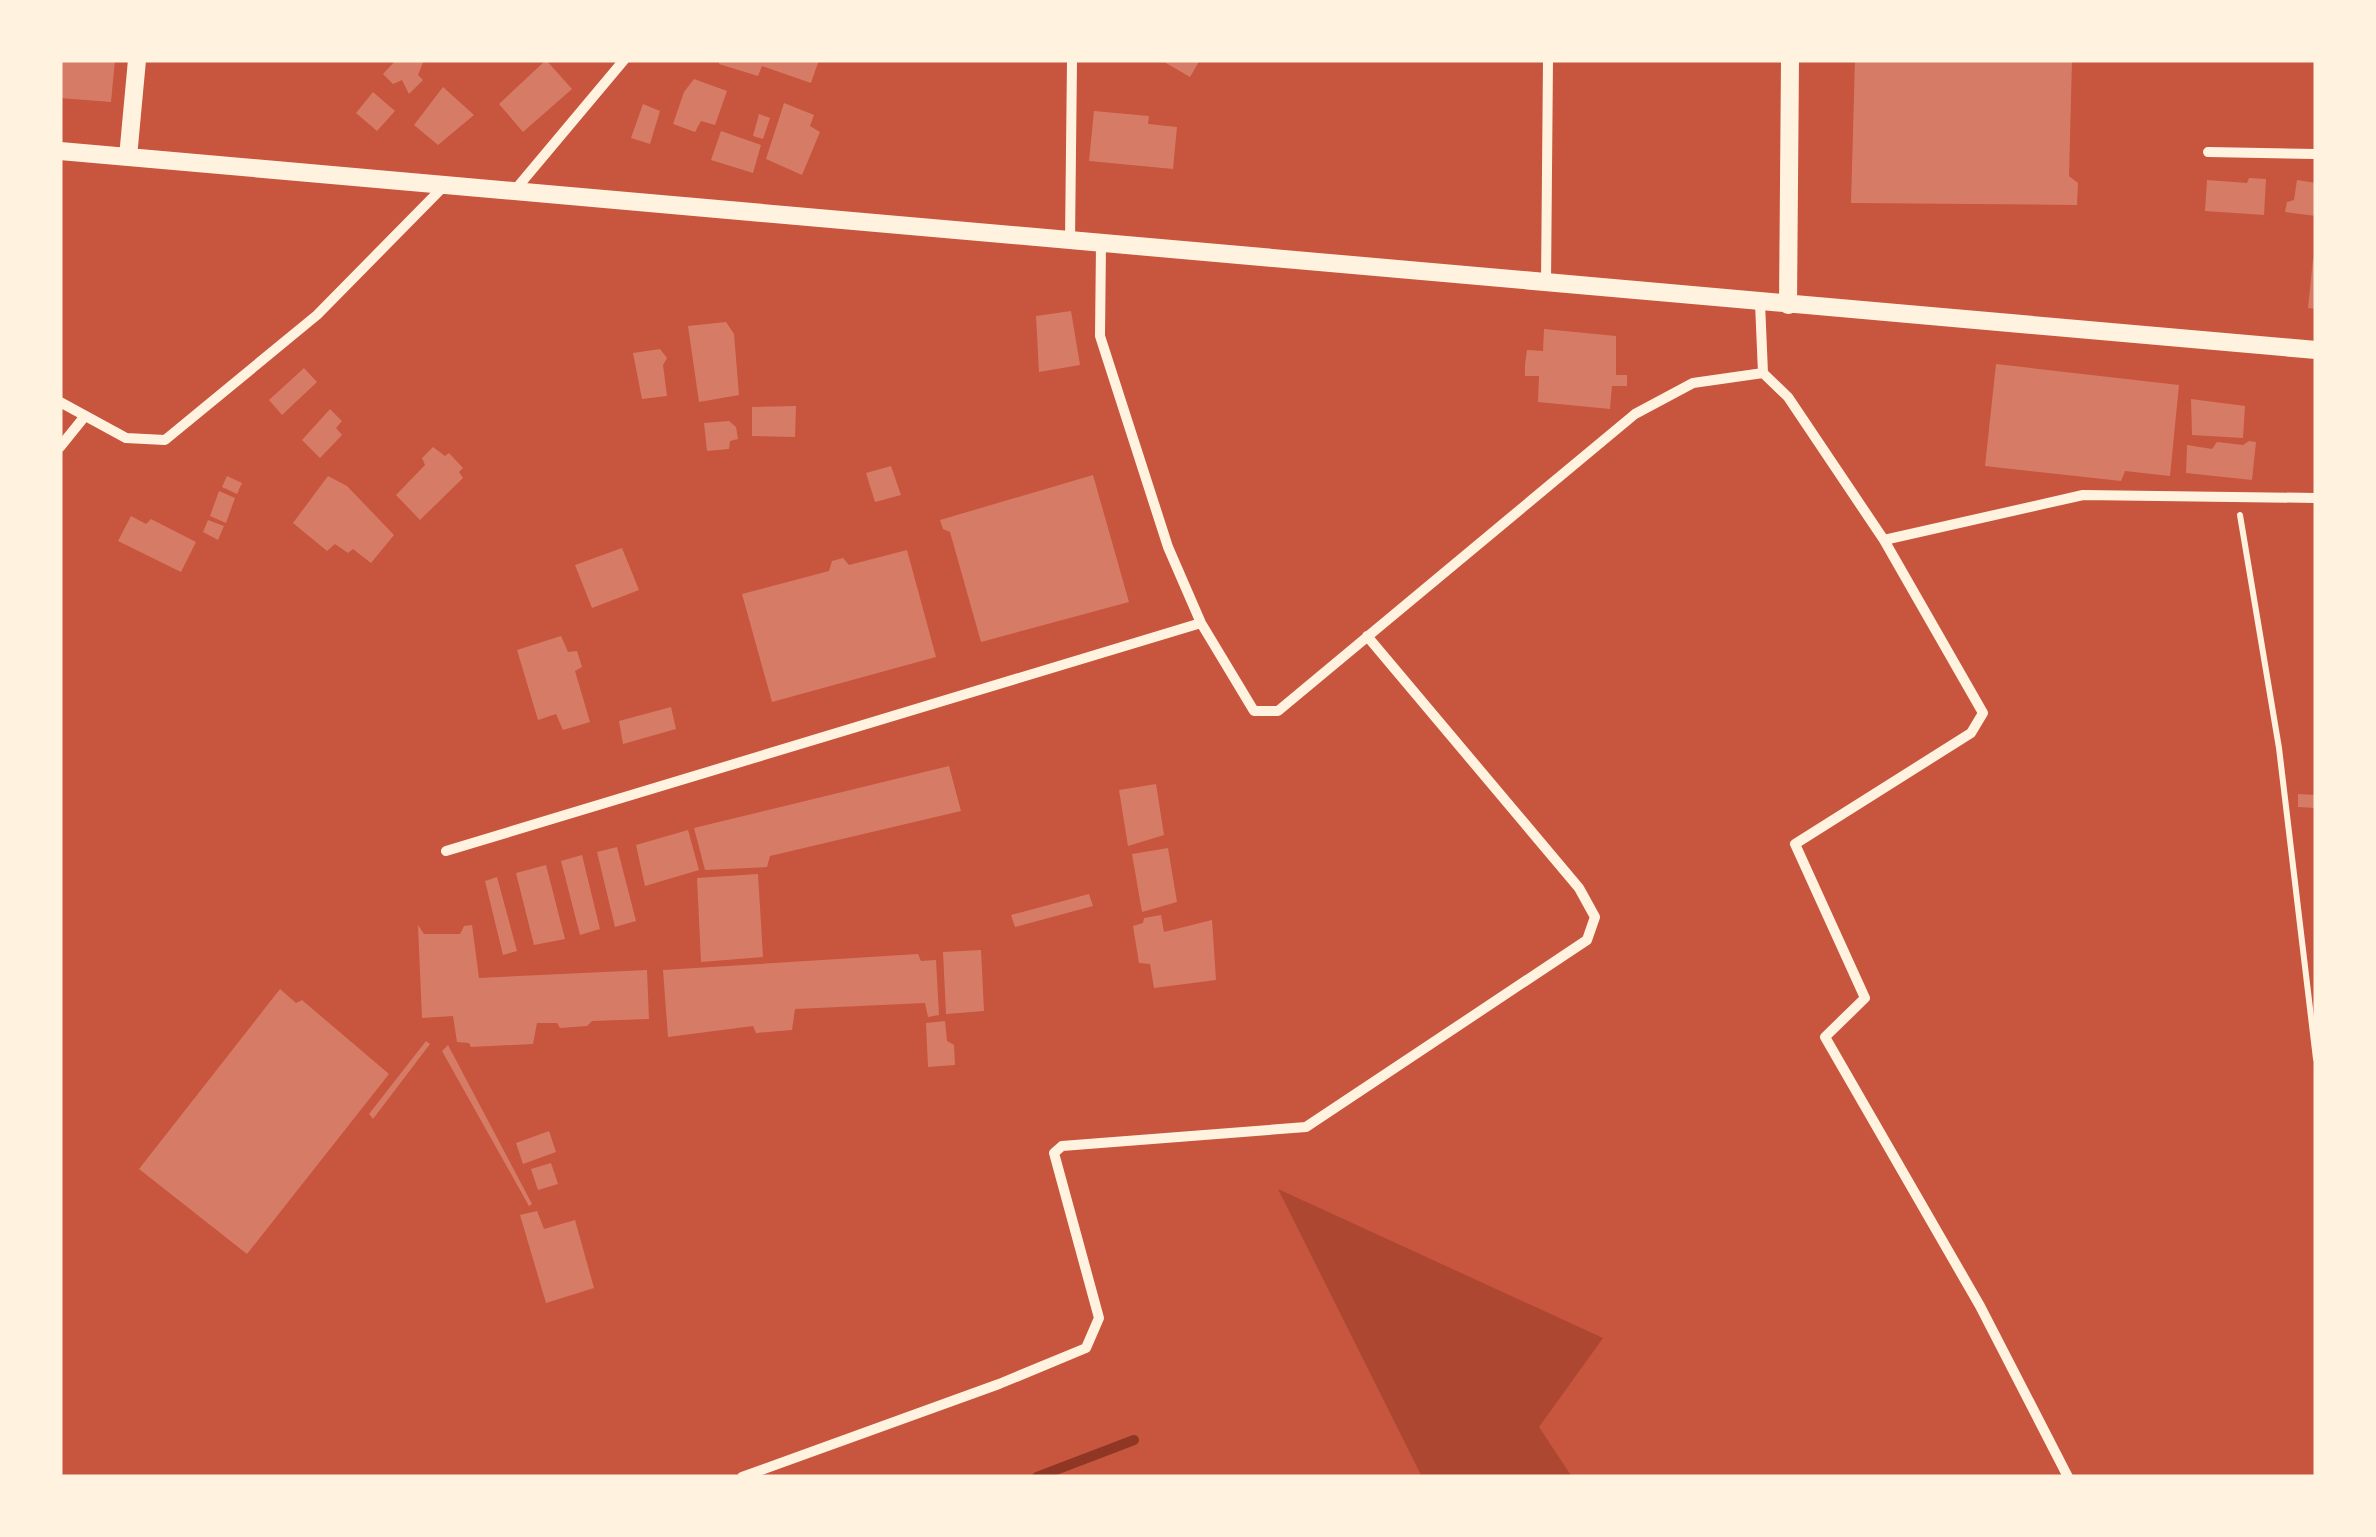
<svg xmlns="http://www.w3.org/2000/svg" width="2376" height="1537" viewBox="0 0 2376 1537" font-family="'Titillium Web',sans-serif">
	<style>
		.green { fill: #ae4732 }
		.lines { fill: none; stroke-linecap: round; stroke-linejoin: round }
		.stream { stroke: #8f3625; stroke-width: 10 }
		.building { fill: #d67c66 }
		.path { stroke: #fff3e0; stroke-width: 6 }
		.minor { stroke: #fff3e0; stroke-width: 10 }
		.tertiary { stroke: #fff3e0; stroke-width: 18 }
	</style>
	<rect width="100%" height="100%" fill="#c8553d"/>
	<path class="green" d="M1278,1189L1603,1338L1539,1427L1572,1477H1422Z"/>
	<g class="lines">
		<path class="stream" d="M1037,1477L1134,1440"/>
	</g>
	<path class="building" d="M60,60H115L111,102L60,98Z
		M396,60H424L418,75L423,80L409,94L402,80L393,84L383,74Z
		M546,60L572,89L523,132L499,104Z
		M720,60H819L811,83L762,66L758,76L719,64Z
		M1161,60H1200L1190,77Z
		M1855,60H2072L2069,176L2078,183L2077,205L1851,203Z
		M694,79L727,91L715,125L701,121L695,132L673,124L684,92Z
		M443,87L474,115L438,145L414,125Z
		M373,92L395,111L377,131L356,113Z
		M784,103L814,115L810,126L820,132L802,175L766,159Z
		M643,104L660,111L650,144L631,138Z
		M1094,111L1149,116L1148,124L1177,127L1173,169L1089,161Z
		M759,114L770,118L763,139L753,136Z
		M721,131L761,145L753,173L711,160Z
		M2249,178L2266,179L2264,215L2205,211L2207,180L2247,183Z
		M2297,180L2316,183V216L2285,212L2287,202L2294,200Z
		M2313,259H2316V309L2308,308Z
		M1071,311L1080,365L1039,372L1036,316Z
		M726,322L734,334L739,395L699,402L688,326Z
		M1544,329L1616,336V375H1627V386H1612L1610,409L1538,402L1539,376H1525V365L1527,350L1543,351Z
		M660,349L667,358L663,365L667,396L642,399L633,353Z
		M1996,364L2179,385L2170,476L2125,471L2121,481L1985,466Z
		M304,368L317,382L282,415L269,400Z
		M2191,399L2245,406L2243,438L2192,435Z
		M796,406L795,437L752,436V407Z
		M330,409L342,421L336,428L342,435L320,458L302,440Z
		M729,421L736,427L738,439L730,441L729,449L707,451L704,423Z
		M2249,441L2256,442L2252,480L2186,473L2187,445L2212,449L2217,442L2243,445Z
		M433,447L445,456L449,453L463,468L459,472L463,478L420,520L396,495L425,465L422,458Z
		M891,466L901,495L875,502L866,473Z
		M1093,475L1129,602L981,642L950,532L943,529L940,520Z
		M227,476L242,483L237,494L222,487Z
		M328,476L347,486L394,535L371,563L353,549L348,553L335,544L327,551L293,523Z
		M219,491L235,498L226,523L210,516Z
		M131,516L146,524L151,519L196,542L181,572L118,541Z
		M208,520L224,526L218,540L203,532Z
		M622,548L639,590L592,608L575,565Z
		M907,550L936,657L772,702L742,594L829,571L832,561L843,558L849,565Z
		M561,636L568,652L577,651L582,667L575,671L590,722L563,730L556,714L538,720L517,650Z
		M671,707L676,729L623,744L619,721Z
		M949,766L961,811L770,856L767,867L705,870L694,828Z
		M1156,784L1164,835L1128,846L1119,790Z
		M2298,794L2316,795V808L2298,807Z
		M688,830L699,870L645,886L636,845Z
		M617,847L636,921L615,927L597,852Z
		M1168,848L1177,902L1142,912L1132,854Z
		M582,855L600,929L580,935L561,861Z
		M546,865L565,939L534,945L516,873Z
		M758,874L763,957L701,962L697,878Z
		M497,877L517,951L503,955L485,881Z
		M1089,894L1093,906L1015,927L1011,915Z
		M1161,915L1164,932L1212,920L1216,980L1154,988L1150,964L1139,963L1133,926L1143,923L1144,918Z
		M418,925L424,934H460L464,926L472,925L479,978L647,970L649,1019L592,1021L587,1026L560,1028L557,1023H537L533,1044L471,1047L469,1043L457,1042L453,1016L422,1018Z
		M981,950L984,1011L946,1014L943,952Z
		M918,954L921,961L936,960L939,1015L928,1017L925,1003L795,1009L792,1030L756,1033L753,1026L668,1037L663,970Z
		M280,989L296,1003L302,1000L389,1074L247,1254L139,1169Z
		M945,1021L947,1041L954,1045L955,1065L928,1067L926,1023Z
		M426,1041L430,1044L373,1119L369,1114Z
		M448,1045L532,1204L529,1206L442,1051Z
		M549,1131L556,1152L523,1164L516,1143Z
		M551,1163L558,1184L538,1190L531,1169Z
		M537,1211L544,1229L575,1220L594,1288L546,1303L520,1215Z"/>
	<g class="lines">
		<path class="path" d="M2240,515L2279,748L2316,1059"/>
		<path class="minor" d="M2208,152L2316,154
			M515,190L624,60
			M1070,241L1072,60
			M1101,244L1100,336L1168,547L1201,623L1254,711H1278L1635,414L1693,383L1763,373L1788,397L1884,540L1983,713L1971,733L1795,844L1865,998L1825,1037L1980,1306L2068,1477
			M1546,283L1548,60
			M1760,303L1763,373
			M60,402L126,438L165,440L317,315L445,185
			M60,447L85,416
			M1884,540L2083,495L2316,498
			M446,851L1201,623
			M742,1477L999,1384L1086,1348L1099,1318L1054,1153L1062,1146L1306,1127L1587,940L1595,917L1579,888L1367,636"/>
		<path class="tertiary" d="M60,151L2316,350
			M128,157L137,60
			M1788,305L1790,60"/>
	</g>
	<rect width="2376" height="1537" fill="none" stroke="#fff3e0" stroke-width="125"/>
</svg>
